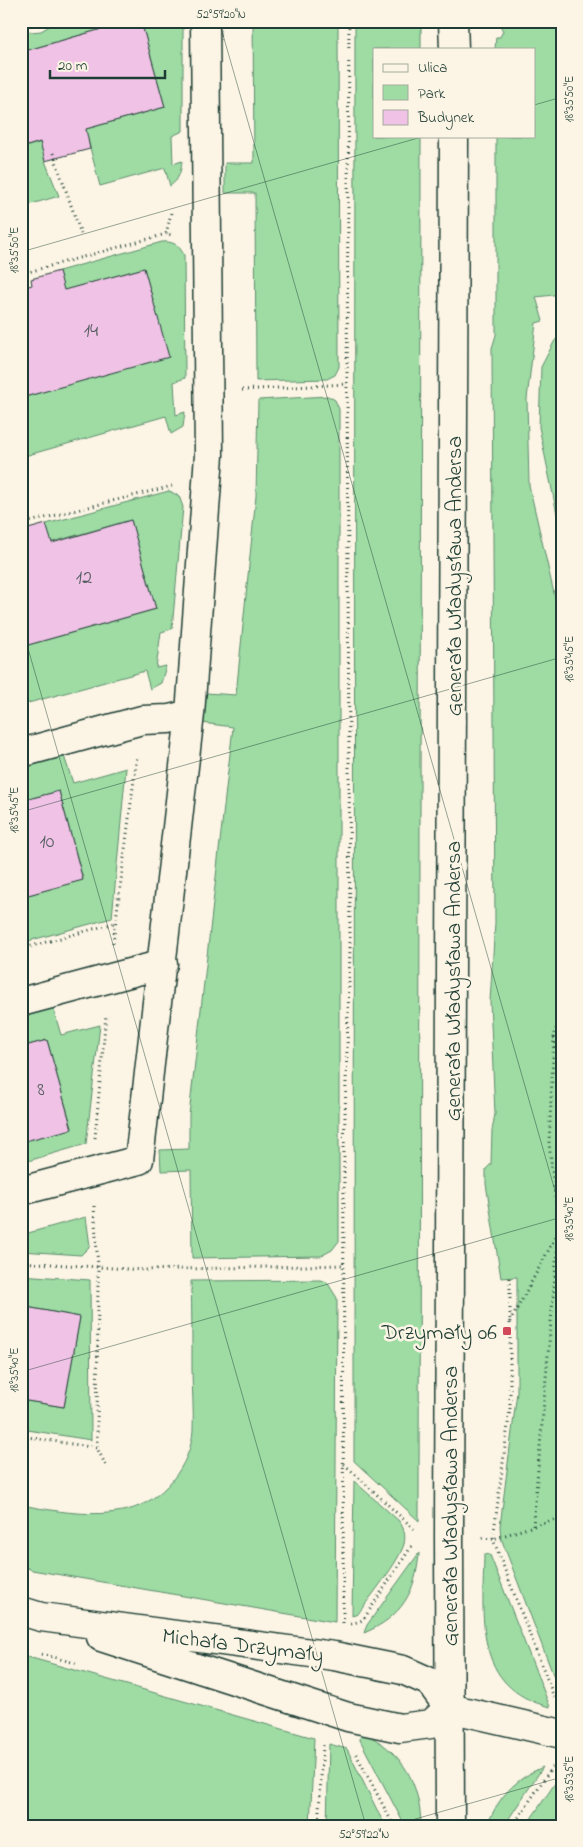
<svg xmlns="http://www.w3.org/2000/svg" width="583" height="1847" viewBox="0 0 583 1847" font-family="'Indie Flower',sans-serif">
	<style>
		.green { fill: #9edca4; stroke: #5e8c6c }
		.building { fill: #f0c2e6; stroke: #1f3d34 }
		.lines { fill: none; stroke-linecap: round; stroke-linejoin: round }
		.minor-casing { stroke: #1f3d34; stroke-width: 31 }
		.major-casing { stroke: #1f3d34; stroke-width: 31 }
		.path { stroke: #1f3d34; stroke-width: 3; stroke-dasharray: 1 4; stroke-linecap: butt }
		.minor { stroke: #fcf5e5; stroke-width: 28 }
		.major { stroke: #fcf5e5; stroke-width: 28 }
		.ticks { fill: none; stroke: #1f3d34; stroke-width: 1; stroke-opacity: 0.45 }
		.poi-dot { fill: #d1495b; stroke: #fcf5e5; stroke-width: 2 }
		.labels { text-anchor: middle; stroke-width: 5; stroke-linejoin: round; paint-order: stroke }
		.number-label { font-size: 20px; fill: #535e60 }
		.street-label { font-size: 22px; fill: #1f3d34; stroke: #fcf5e5 }
		.poi-label { font-size: 22px; fill: #1f3d34; stroke: #fcf5e5; text-anchor: end }
		.neatline { fill: none; stroke: #1f3d34; stroke-width: 2 }
		.ticks-label { font-size: 12px; text-anchor: middle; fill: #1f3d34 }
	</style>
	<rect width="100%" height="100%" fill="#fcf5e5"/>
	<filter id="ink" filterUnits="userSpaceOnUse"><feTurbulence type="fractalNoise" baseFrequency=".02" numOctaves="2"/><feDisplacementMap in="SourceGraphic" scale="10" xChannelSelector="R" yChannelSelector="G"/><feConvolveMatrix kernelMatrix="1 2 1 2 8 2 1 2 1" color-interpolation-filters="sRGB"/></filter>
	<g filter="url(#ink)">
		<path class="green" d="M58,21H130L21,52V33L41,31Z
			M141,21H183V131L172,136L173,164L182,161C181,171 179,180 170,186L165,168L100,186L88,140L82,130L165,107Z
			M253,21H338L339,367L335,375L327,379L256,381L255,193H225V163H254Z
			M355,21L421,22V49H374V136H421L419,1521L354,1461Z
			M498,21H562V294L536,297L543,321L536,323L527,399L529,485L562,628V1698L501,1538L500,1526L517,1392V1277L501,1278L486,1184V1169L491,1164L492,1130L495,1114L490,1001L495,923L492,348L496,335V136H534V49H495L496,37H500L503,31Z
			M42,142L45,161L59,196L21,207V148Z
			M162,242C173,241 179,245 184,255L185,378L174,382L176,415L185,412L183,427L171,434L166,416L21,457V398L168,356L144,268L62,291L59,271Z
			M562,332V538L539,427L541,367L554,342Z
			M328,396L335,400L339,409V1241L332,1250L321,1256L192,1258L191,1170L161,1171L160,1150L189,1149V1115L233,727L202,723L206,693L236,695L256,496L258,400Z
			M169,491L179,496L183,507L172,629L161,632L156,668L166,666L161,683L150,689L145,671L21,705V647L156,609L131,520L49,543L46,524Z
			M64,756L73,783L126,768L112,918L21,943V897L83,879L59,791L21,801V767Z
			M53,1008L61,1035L100,1025L86,1144L21,1163V1142L72,1128L47,1040L21,1047V1017Z
			M86,1217L90,1246L81,1255L21,1251V1235Z
			M21,1275L90,1280L91,1440L21,1429V1400L64,1407L80,1317L21,1306Z
			M321,1280L327,1282L337,1298L335,1622L32,1570L21,1565V1505C55,1511 93,1518 127,1510C162,1502 191,1465 193,1430C194,1410 192,1389 192,1369C192,1340 192,1311 191,1281Z
			M354,1481L399,1521C404,1528 406,1535 404,1544C399,1562 370,1597 358,1614L352,1616Z
			M419,1553C416,1592 402,1617 364,1633L367,1625Z
			M484,1554L490,1555L550,1707C472,1688 483,1616 484,1554Z
			M21,1655L314,1738L310,1826H21Z
			M361,1732C402,1750 420,1782 421,1826H405L360,1740Z
			M329,1744L347,1749L385,1826H327Z
			M543,1767L504,1826H487C498,1797 515,1779 543,1767Z
			M562,1773V1826H526Z"/>
		<path class="building" d="M130,21H141L165,107L86,129L90,149L45,161L40,142L21,148V52Z
			M144,268L169,357L21,398V288L32,285L31,279L59,271L64,290Z
			M131,520L156,609L21,647V531L46,524L52,543Z
			M59,791L83,880L21,897V801Z
			M47,1040L72,1129L21,1142V1047Z
			M21,1306L80,1317L64,1407L21,1400Z"/>
		<g class="lines">
			<defs>
				<path id="minor" d="M21,753L142,720L169,719L190,714
					M21,1002L163,964
					M21,1191L139,1160L190,714L209,455L205,21
					M21,1611L41,1617L334,1656L403,1670L430,1682L449,1708
					M101,1637L348,1717L400,1728L431,1724L449,1708
					M449,1708L562,1734"/>
				<path id="major" d="M453,21L454,49
					M450,1826L449,1536L454,136"/>
			</defs>
			<use href="#minor" class="minor-casing"/>
			<use href="#major" class="major-casing"/>
			<path class="path" d="M21,28L44,21
				M53,153L81,234
				M171,213L166,234L173,235
				M21,274L166,234
				M21,282L25,287
				M242,390L347,384
				M21,524L172,486
				M113,943L137,756
				M21,949L115,923
				M562,1009L554,1036L562,1065
				M95,1138L106,1014
				M94,1206L98,1267L97,1448L107,1468
				M21,1262L144,1270L343,1265
				M510,1278V1409L493,1539L562,1517
				M510,1322L562,1225
				M21,1436L97,1448
				M344,1464L414,1529
				M533,1526L559,1230L549,1143L554,1036
				M482,1538L493,1539L554,1697
				M343,1623L344,1149L350,948L347,384L349,21
				M351,1624L363,1620L413,1544
				M41,1654L79,1664
				M356,1754L394,1826
				M318,1826L323,1745
				M513,1826L552,1767"/>
			<use href="#minor" class="minor"/>
			<use href="#major" class="major"/>
		</g>
	</g>
	<path class="ticks" d="M219,21L562,1215M534,105L562,97M21,252L425,136M21,624L366,1826M21,812L562,657M21,1372L562,1217M391,1826L562,1777"/>
	<rect class="poi-dot" x="502" y="1326" width="10" height="10" rx="2.5"/>
	<g class="labels">
		<g class="number-label">
			<text x="91" y="336">14</text>
			<text x="84" y="583">12</text>
			<text x="47" y="847">10</text>
			<text x="41" y="1095">8</text>
		</g>
		<g class="street-label">
			<text transform="translate(453 576) rotate(-90)" y="8">Generała Władysława Andersa</text>
			<text transform="translate(452 981) rotate(-90)" y="8">Generała Władysława Andersa</text>
			<text transform="translate(449 1506) rotate(-90)" y="8">Generała Władysława Andersa</text>
			<text transform="translate(243 1644) rotate(7)" y="8">Michała Drzymały</text>
		</g>
		<g class="poi-label">
			<text x="497" y="1339">Drzymały 06</text>
		</g>
	</g>
	<rect width="583" height="1847" fill="none" stroke="#fcf5e5" stroke-width="55"/>
	<rect x="373" y="48" width="162" height="90" fill="#fcf5e5" stroke="#a4ab9e"/>
	<rect x="383" y="64" width="25" height="8" fill="#fcf5e5" stroke="#a4ab9e"/>
	<text x="418" y="72" font-size="15" fill="#1f3d34">Ulica</text>
	<rect x="383" y="85" width="25" height="15" fill="#9edca4" stroke="#a4ab9e"/>
	<text x="418" y="98" font-size="15" fill="#1f3d34">Park</text>
	<rect x="383" y="110" width="25" height="15" fill="#f0c2e6" stroke="#a4ab9e"/>
	<text x="418" y="122" font-size="15" fill="#1f3d34">Budynek</text>
	<path d="M50 70v8h115v-8" fill="none" stroke="#1f3d34" stroke-width="2.5"/>
	<text x="58" y="70" font-size="15" fill="#1f3d34" stroke="#fcf5e5" stroke-width="4" paint-order="stroke">20 m</text>
	<rect x="28" y="28" width="528" height="1792" class="neatline"/>
	<g class="ticks-label">
		<text x="221" y="18">52°59'20"N</text>
		<text transform="translate(569 99) rotate(-90)" y="4">18°35'50"E</text>
		<text transform="translate(14 250) rotate(-90)" y="4">18°35'50"E</text>
		<text transform="translate(569 659) rotate(-90)" y="4">18°35'45"E</text>
		<text transform="translate(14 810) rotate(-90)" y="4">18°35'45"E</text>
		<text transform="translate(569 1219) rotate(-90)" y="4">18°35'40"E</text>
		<text transform="translate(14 1370) rotate(-90)" y="4">18°35'40"E</text>
		<text transform="translate(569 1779) rotate(-90)" y="4">18°35'35"E</text>
		<text x="364" y="1838">52°59'22"N</text>
	</g>
</svg>
